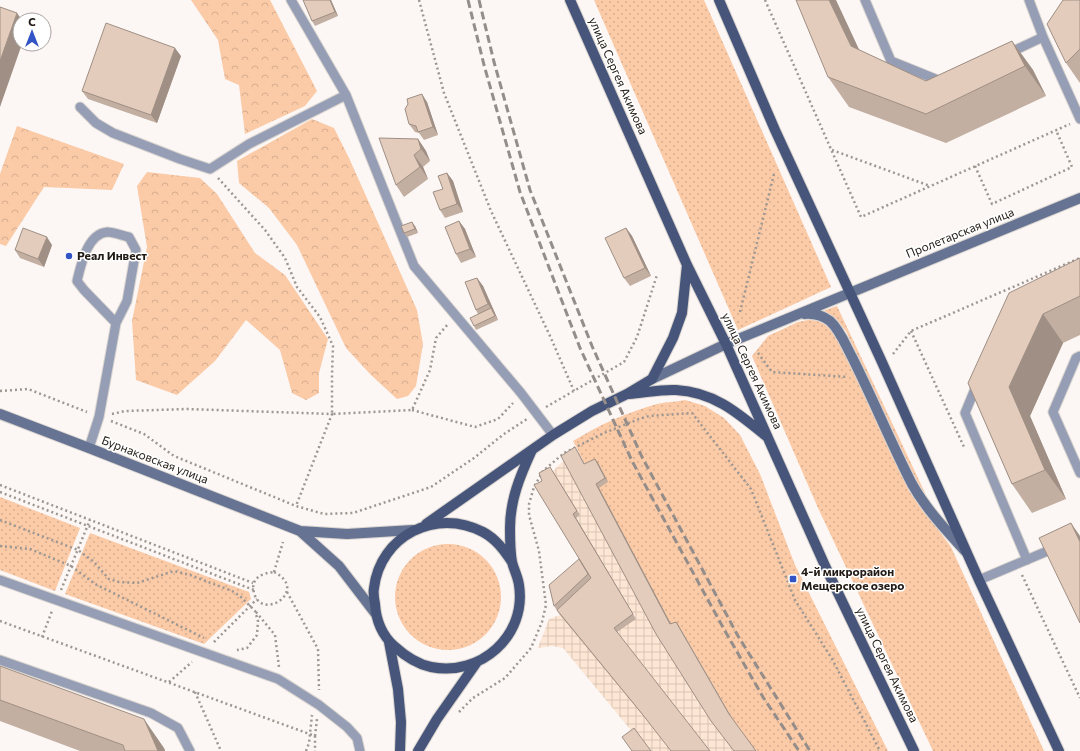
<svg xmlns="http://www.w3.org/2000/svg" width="1080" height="751" viewBox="0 0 1080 751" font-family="Commissioner,sans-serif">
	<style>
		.industrial { fill: url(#industrial-grid) }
		.grass { fill: url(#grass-dots) }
		.forest { fill: url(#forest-crowns) }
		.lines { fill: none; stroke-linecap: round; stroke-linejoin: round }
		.service-casing { stroke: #d9d4d0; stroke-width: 11 }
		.secondary-casing { stroke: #d9d4d0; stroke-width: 12 }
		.primary-casing { stroke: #d9d4d0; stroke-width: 12 }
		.path { stroke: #9d9792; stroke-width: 2.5; stroke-dasharray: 2 3; stroke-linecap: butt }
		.service { stroke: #959eb4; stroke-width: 9 }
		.secondary { stroke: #667392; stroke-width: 10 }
		.primary { stroke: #465579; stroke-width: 10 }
		.rail { stroke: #948d89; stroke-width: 3; stroke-dasharray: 8 4; stroke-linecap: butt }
		.wall { fill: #c3afa2 }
		.shaded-wall { fill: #9f8f84 }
		.building { fill: #e3ccbc; stroke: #9f8f84 }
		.poi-dot { fill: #3354c4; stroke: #fff; stroke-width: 1.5 }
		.labels { text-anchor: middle; stroke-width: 3; stroke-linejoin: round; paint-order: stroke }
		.street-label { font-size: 12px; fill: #221a14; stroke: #fff }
		.poi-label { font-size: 12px; font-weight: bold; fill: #221a14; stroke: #fff; text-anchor: start }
	</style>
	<defs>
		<pattern id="industrial-grid" width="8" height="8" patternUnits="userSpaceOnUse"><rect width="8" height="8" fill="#fee6d5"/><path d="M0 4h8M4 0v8" fill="none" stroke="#d9c5b6"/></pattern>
		<pattern id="grass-dots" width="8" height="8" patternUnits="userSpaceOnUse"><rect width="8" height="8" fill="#fbcaa7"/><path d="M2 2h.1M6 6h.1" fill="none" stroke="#d7ad8f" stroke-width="1.8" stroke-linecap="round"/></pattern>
		<pattern id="forest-crowns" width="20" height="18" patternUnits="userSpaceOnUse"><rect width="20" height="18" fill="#fbcaa7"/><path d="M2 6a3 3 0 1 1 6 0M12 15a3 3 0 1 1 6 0" fill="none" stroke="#d7ad8f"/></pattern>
	</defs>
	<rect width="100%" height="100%" fill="#fcf7f4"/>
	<path class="industrial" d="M578,452L598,463L608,482L599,488L732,718L756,751H651L634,734L563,648L552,646L538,648L549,619L560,615L594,582L553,471L564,460Z"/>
	<path class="grass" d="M594,0H704L831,287L738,330Z
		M837,306L926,495L913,477L846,331L836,319L823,311Z
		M808,320C823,320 831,327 838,339L909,491L951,547L1044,751H933L818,508L752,356L768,336L798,322Z
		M685,400L705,406L724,418L740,435L760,474L795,565L888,751H756L732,718L679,626L673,628L573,441C599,425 628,412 657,404C666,402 676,402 685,400Z
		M0,497L80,528L55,591L0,570Z
		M90,533L249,592L251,599L204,644L65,594Z
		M395 597a53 53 0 1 1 106 0a53 53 0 1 1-106 0Z"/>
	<path class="forest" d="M191,0H270L317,91L305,106L245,134L239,85L225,79L218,40Z
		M312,119L334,128L349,158L417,310L423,344L416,386L408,396L397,399L371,375L346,348L297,245L269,208L239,183L237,161Z
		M17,126L124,164L112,190L44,187L6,246L0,244V174Z
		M147,172L200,178L217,194L255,253L285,275L328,339L319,373V393L306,400L292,393L280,350L246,320L215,361L177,395L136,380L132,321L147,247L137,186Z"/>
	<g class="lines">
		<defs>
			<path id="service" d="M291,0L346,95L414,266L521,393L553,435
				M865,0L891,61L943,82
				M1029,0L1043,37L1080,119
				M1007,54L1043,37
				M80,107L96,123L113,133L180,159L210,169L249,144L346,95
				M1080,356L1076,358L1053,412L1080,473
				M977,384L965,413L1027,560
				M89,448L99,417L116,323L127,301L136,250L129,237C123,236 114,232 107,232C87,234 81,265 77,281L84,290L116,323
				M0,580L278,679L319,705L347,727L357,738L360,751
				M979,580L1057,547
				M0,660L151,713L178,728L190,751"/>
			<path id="secondary" d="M804,314C814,313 822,315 830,321C840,330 846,346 852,357C873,399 891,443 912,484C926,509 946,530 965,551
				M652,379L726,344L1080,198
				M0,414L89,448L300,531L339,566L375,613
				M300,531L347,534L413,530"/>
			<path id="primary" d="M570,0L687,265L726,344L826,568L914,751
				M719,0L775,130L881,360L979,580L1059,751
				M629,394C644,393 661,389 676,390C714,392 738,413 766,436
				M426,524L553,435L592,411L627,394L652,379L673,338L682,313L687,265
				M512,562C504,550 496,539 483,532C436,507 380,536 374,588C373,593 374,599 375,604C376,620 382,635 394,646C405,656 416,664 431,667C480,677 527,636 519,585C518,577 514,570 512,562C510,551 510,539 510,528C510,500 520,476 532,450
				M389,642L398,689L401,722L400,751
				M418,751L437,719L477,662"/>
		</defs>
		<use href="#service" class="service-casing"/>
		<use href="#secondary" class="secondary-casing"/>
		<use href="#primary" class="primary-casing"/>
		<path class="path" d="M419,0L444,93L491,211L550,336L574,391
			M765,0L861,217L1070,124
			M832,150L930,186
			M975,166L992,204L1072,167L1056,130
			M218,178L265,230L285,258L297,287L320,317L333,346L332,375V414L412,410L430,370L436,338L448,324
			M740,312L774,174
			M911,331L964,447
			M758,353L772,372L848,377
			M893,354L911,331L1080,258
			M0,391L28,389L87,412
			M546,407L624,362L637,337L657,275
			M412,410L475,427L498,419L513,403
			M112,414L125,411L187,409L332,414L296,506
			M111,421L144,434L174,456L296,506L324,514L353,513L431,487L474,458L504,434L527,419
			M0,485L253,583
			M0,492L254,590
			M0,520L78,550L94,562L109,579L119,582L137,583L174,571L190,575L232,591L240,596L255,611L258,621L257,635L247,648L237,650
			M0,546L30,549L71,566L95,584L204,638
			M274,572C310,590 262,622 254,593C250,578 262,573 274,572Z
			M274,572L283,542
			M1022,575L1080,698
			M61,590L90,520
			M287,592L318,649L319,690
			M256,612L275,635L279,667
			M0,621L315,736V751
			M42,637L52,611
			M214,642L257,599
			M169,682L192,662
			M195,692L221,751
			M459,712L473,698L505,678L531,648L542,622L546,605L539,551L529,515V504L534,487L543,471L564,453L604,433L639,419L649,416L692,413L751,489L795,600L832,659L880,751
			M315,736L317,719
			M306,751L309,743L312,715"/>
		<use href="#service" class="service"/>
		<use href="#secondary" class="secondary"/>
		<use href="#primary" class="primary"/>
		<path class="rail" d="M468,0L484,65L520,192L580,348L632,461L725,631L763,697L799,751
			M479,0L494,62L530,190L592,346L642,457L738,636L810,751"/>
	</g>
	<path class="wall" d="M303,0H331L338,16L315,26L312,21Z
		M1080,0V83L1066,63Z
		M1012,41L1033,70L1046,96L946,143L849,107L828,77L859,50L926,81Z
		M181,56L157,123L88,99L82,91Z
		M427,102L438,135L424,140L419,133L415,132L409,124Z
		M418,139L426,151L430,161L423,167L428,179L404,197L396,185Z
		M447,173L453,181L463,212L445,218L440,210L443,189Z
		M459,221L465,229L476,257L461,263L456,254Z
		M415,226L418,233L407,237L404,233Z
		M626,228L632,236L651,276L630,286L624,278Z
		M52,245L44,267L20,258L15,250Z
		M1080,258V335L1063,343L1030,416L1066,499L1032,513L1012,484L968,383Z
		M477,278L483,286L498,320L476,330L474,326L478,314L476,310Z
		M578,452L585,464L598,463L608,482L599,488L671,624L676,622L679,626L656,634Z
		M553,471L580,515L576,518L636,619L617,632L646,719L560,615L554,606L579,559L542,481Z
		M0,666L164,748L165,751H80L0,721Z"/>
	<path class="shaded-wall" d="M330,0H331L338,16L335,12Z
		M829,0H836L871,75L851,46Z
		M17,13L22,20H20V44H22L0,107V61Z
		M1012,41L1033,70L1046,96L1025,66Z
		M175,48L181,56L157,123L151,115Z
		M422,94L427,102L438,135L433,127Z
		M418,139L426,151L430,161L421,149Z
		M414,155L423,167L428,179L420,167Z
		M447,173L453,181L463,212L457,204Z
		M459,221L465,229L476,257L470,249Z
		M412,222L415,226L418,233L415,229Z
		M626,228L632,236L651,276L645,268Z
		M47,237L52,245L44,267L38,259Z
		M477,278L483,286L498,320L488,304Z
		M1043,314L1063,343L1030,416L1066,499L1045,470L1009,387Z
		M595,459L598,463L608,482L605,478Z
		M596,484L599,488L673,628L670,624Z
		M573,514L576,518L636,619Z
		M1071,523L1080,536V542Z
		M676,622L679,626L732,718L729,714Z
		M144,719L164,748L165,751H158Z"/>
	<path class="building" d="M303,0H330L335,12L312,21Z
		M796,0H829L851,46L926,81L1012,41L1025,66L926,114L828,77Z
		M1063,0H1080V49L1066,63L1047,24Z
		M0,7L17,13L0,61Z
		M106,23L175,48L151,115L82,91Z
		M422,94L433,127L418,132L416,126L409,124L405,109L408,104L407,99Z
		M379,138L418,139L421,149L414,155L420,167L396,185Z
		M447,173L457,204L440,210L433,192L443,189L438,176Z
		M459,221L470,249L456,254L445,227Z
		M412,222L415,229L404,233L401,226Z
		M23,228L47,237L38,259L15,250Z
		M626,228L645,268L624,278L605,238Z
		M1080,258V296L1043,314L1009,387L1045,470L1012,484L968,383L1009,293Z
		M477,278L488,304L476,310L465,282Z
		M491,308L495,316L474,326L470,318Z
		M575,447L584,464L595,459L605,478L596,484L670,624L676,622L729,714L756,751H734L711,721L656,634L561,456Z
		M550,467L577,511L573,514L633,614L614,628L710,751H671L643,715L557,610L591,578L534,485L542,481L539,473Z
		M1071,523L1080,542V623L1039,538Z
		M579,559L588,574L554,606L549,585Z
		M0,666L144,719L158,751H125L123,745L0,700Z
		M634,728L651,751H632L622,737Z"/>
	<g class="poi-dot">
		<circle cx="69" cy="256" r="4"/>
		<rect x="789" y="575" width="8" height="8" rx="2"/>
	</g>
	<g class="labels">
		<g class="street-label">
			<text transform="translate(618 76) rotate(66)" y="4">улица Сергея Акимова</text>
			<text transform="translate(960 233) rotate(-22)" y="4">Пролетарская улица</text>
			<text transform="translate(752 371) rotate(65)" y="4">улица Сергея Акимова</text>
			<text transform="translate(155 460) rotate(21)" y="4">Бурнаковская улица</text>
			<text transform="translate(887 665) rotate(64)" y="4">улица Сергея Акимова</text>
		</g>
		<g class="poi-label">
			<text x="77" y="260">Реал Инвест</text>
			<text x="801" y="576">4-й микрорайон<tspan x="801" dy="14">Мещерское озеро</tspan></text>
		</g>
	</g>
	<g transform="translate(32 32)"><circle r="19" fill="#ffffff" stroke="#a7a3a1"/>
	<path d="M0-3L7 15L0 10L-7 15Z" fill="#3354c4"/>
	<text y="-6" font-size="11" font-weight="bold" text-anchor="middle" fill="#221a14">С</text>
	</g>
</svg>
